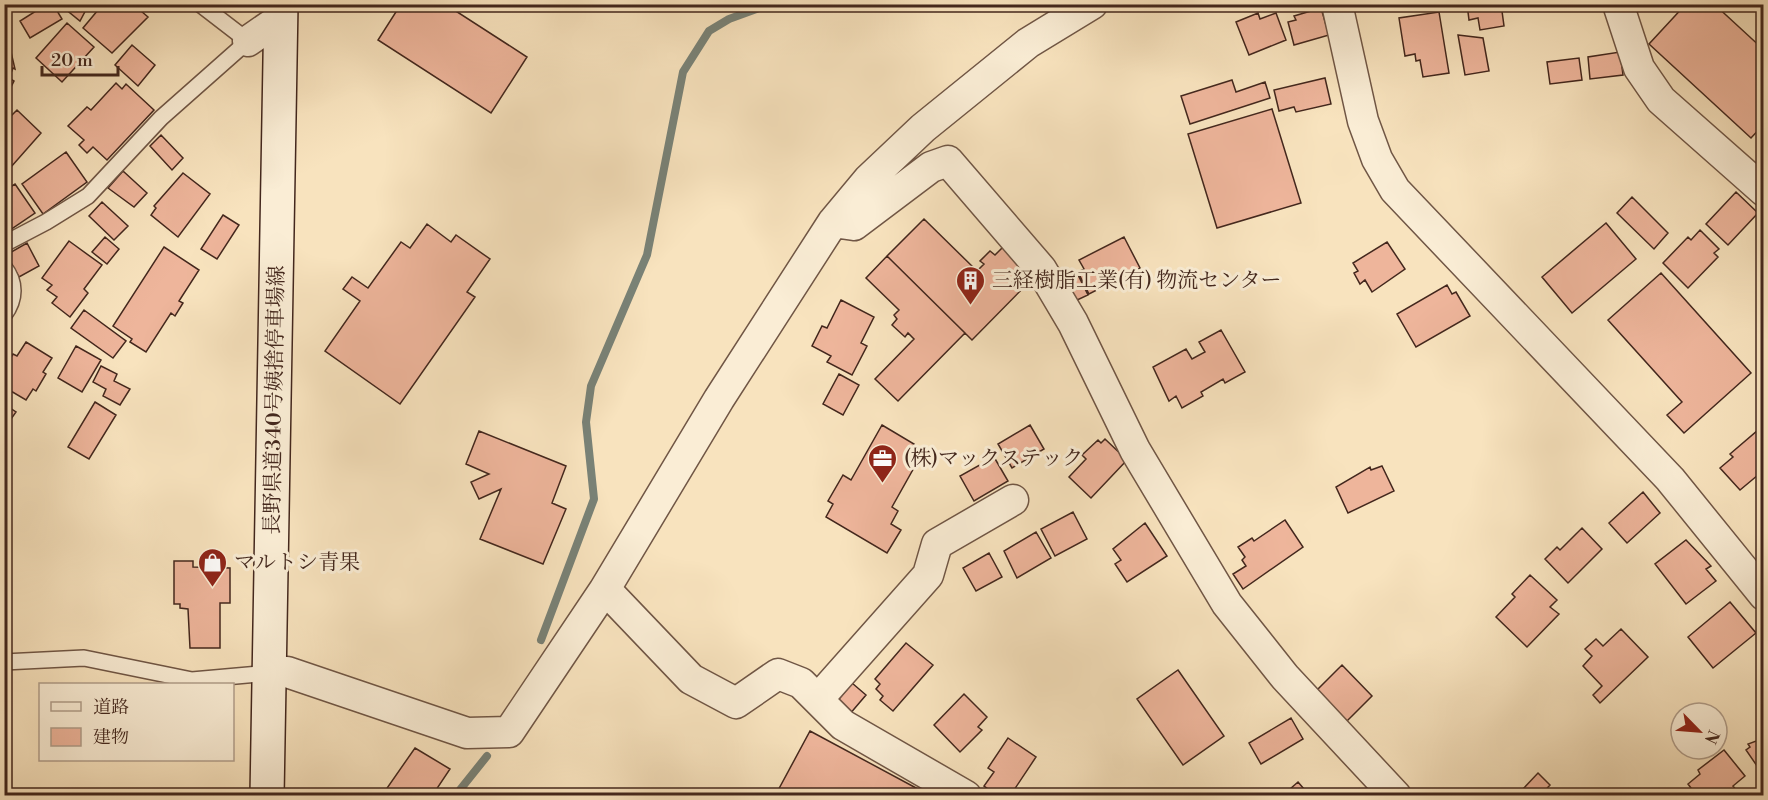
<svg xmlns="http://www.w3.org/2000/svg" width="1768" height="800" viewBox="0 0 1768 800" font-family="'Libre Bodoni','Noto Serif JP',serif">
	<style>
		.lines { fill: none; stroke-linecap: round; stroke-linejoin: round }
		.stream { stroke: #798277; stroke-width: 8 }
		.building { fill: #eeb59b; stroke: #43271d; stroke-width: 1.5 }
		.service-casing { stroke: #705645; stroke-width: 18 }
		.minor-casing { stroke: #705645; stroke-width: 33 }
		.secondary-casing { stroke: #43271d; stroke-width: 36 }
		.service { stroke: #faedd5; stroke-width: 15 }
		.minor { stroke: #faedd5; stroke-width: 30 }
		.secondary { stroke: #faedd5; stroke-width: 33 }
		.labels { text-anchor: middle; stroke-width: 6; stroke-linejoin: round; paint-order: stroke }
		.poi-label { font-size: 21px; fill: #43271d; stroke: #faedd5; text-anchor: start }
		.street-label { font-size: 21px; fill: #43271d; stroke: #faedd5 }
	</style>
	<rect width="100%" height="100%" fill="#f8e3be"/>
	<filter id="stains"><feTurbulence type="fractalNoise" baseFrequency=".00333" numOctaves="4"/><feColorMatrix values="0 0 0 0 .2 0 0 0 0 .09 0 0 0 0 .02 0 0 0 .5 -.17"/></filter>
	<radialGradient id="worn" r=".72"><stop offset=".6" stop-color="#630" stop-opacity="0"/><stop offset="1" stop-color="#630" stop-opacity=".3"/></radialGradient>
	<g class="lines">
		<path class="stream" d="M541,640L594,499L586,422L591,386L647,255L683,72L709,31L729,19L770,4
			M455,796L487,756"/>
	</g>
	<path class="building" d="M16,4H39L17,10Z
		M47,4H53L62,19L30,38L20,21Z
		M59,4H86L88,6L80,21Z
		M103,4H147L141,11L148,17L112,53L83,28Z
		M401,4H445L527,57L491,113L378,40Z
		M1467,4H1501L1504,26L1480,30L1478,18L1469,20Z
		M1686,4H1714L1764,50V124L1751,138L1649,44Z
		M1321,8L1329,35L1294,45L1288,22L1296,20L1294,16Z
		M1439,12L1449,73L1423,77L1420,60L1416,61L1415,54L1405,56L1399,18Z
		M1258,13L1260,19L1276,13L1286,40L1249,55L1236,22Z
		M4,22L15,69L13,68L9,78L14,81L4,101Z
		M67,23L94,47L62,82L36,58Z
		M1458,35L1483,38L1489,71L1465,75Z
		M132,45L155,65L138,86L115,65Z
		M1620,52L1623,75L1590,79L1588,57Z
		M1579,58L1582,80L1550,84L1547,62Z
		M1325,78L1331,104L1296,112L1294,107L1279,111L1274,90Z
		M1232,80L1236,92L1265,82L1270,98L1190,124L1181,96Z
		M116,83L122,89L126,84L154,110L107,160L93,147L87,153L79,145L84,140L68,126L87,107L91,110Z
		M1272,109L1301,203L1217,228L1188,134Z
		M17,110L41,133L11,167L4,161V123Z
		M161,135L183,158L172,170L150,146Z
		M66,152L87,182L43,214L22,184Z
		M123,171L147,193L134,207L108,188Z
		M183,173L210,194L178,237L151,215L156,208L154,206Z
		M15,184L35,213L4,234V191Z
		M1736,192L1758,213L1728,245L1706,224Z
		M1632,197L1668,233L1654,249L1617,213Z
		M102,202L128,226L114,240L89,216Z
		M223,215L239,225L217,259L201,249Z
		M924,219L977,271L984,264L980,261L990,251L995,255L1003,247L1034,277L972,340L887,256Z
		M1606,223L1636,259L1572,313L1542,277Z
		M427,224L451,242L456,235L490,259L467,292L475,297L400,404L325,351L360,301L343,289L352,277L368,288L401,242L410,248Z
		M1700,230L1719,249L1714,253L1718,257L1688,288L1663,263L1688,237L1691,240Z
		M105,237L119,249L107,264L92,252Z
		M1124,237L1140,268L1089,294L1078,272L1084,269L1079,260Z
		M69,241L102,265L84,289L88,293L70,317L52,303L57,297L47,290L52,285L42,278Z
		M1387,242L1405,269L1372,292L1365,280L1360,284L1354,273L1358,271L1353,263Z
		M27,243L39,266L19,277L6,255Z
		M164,247L199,270L179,301L183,303L175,316L171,313L146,352L130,342L132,339L113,326Z
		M887,256L965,333L898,401L875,379L914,339L908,333L905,337L892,325L897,319L894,315L899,310L866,278Z
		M1077,273L1088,295L1075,301L1064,280Z
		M1661,273L1751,373L1684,433L1667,415L1682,402L1608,320Z
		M1447,285L1452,294L1456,292L1470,316L1416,347L1397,314Z
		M841,300L874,317L861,343L867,346L852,375L827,362L831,356L812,346L822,326L827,328Z
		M84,310L126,341L113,358L71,328Z
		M1221,330L1245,372L1225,383L1223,379L1201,392L1203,396L1182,408L1176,396L1169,401L1153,367L1186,349L1192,359L1205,352L1199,342Z
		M26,342L52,358L43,372L46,374L36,391L33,389L26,400L4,387V377L9,369L5,367L13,354L17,356Z
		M76,346L101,360L82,392L58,378Z
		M101,366L117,374L114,381L130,389L120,405L103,396L106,389L93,382Z
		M839,374L859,385L843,415L823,404Z
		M95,402L116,415L89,459L68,447Z
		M4,404L16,412L4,429Z
		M882,425L914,444L910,451L920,457L892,507L898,511L891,524L901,530L887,553L826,517L833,504L828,501L843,475L851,480Z
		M1030,425L1044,449L1012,468L998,444Z
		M1764,425V470L1740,490L1720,468L1733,457L1730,454Z
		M479,431L566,466L552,503L566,509L543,564L480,539L501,489L479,499L471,482L489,474L466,464Z
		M1105,439L1127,460L1091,498L1069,477L1086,459L1082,455L1098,440L1101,443Z
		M994,457L1008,481L974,501L960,476Z
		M1382,466L1394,491L1348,513L1336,487L1370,467L1371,470Z
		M4,469L11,475L4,482Z
		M1643,492L1660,513L1627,543L1609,523Z
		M1073,512L1087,539L1055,556L1041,529Z
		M1285,520L1303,547L1243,589L1233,574L1246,566L1242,560L1245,557L1238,547L1252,538L1254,541Z
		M1145,523L1167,556L1127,582L1115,564L1121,560L1113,549Z
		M1582,528L1602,549L1568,583L1545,559L1557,547L1560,550Z
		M1036,532L1051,558L1017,578L1004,551Z
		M1686,540L1711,566L1706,569L1716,581L1686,604L1655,564Z
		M989,553L1002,577L976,591L963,568Z
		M174,561H193V567L230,568V603H220V648H190L188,609L180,608V604H174Z
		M1530,575L1557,600L1550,607L1559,614L1527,647L1496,617L1515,597L1512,594Z
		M1730,602L1756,633L1713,668L1688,637Z
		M1621,629L1648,657L1600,703L1593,695L1602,686L1583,666L1592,656L1585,649L1596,639L1603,646Z
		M906,643L933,665L893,711L880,700L883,696L876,689L880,684L875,679Z
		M1342,665L1372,696L1347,721L1317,690Z
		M1178,670L1224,736L1183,765L1137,699Z
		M852,683L866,695L849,715L835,704Z
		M964,694L987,717L978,727L982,730L960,752L934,725Z
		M1291,718L1303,739L1261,764L1249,743Z
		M810,731L931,796H775Z
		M1008,738L1036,757L1010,796H998L984,786L994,772L988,768Z
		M1764,738V776L1746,750L1750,747L1748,744Z
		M415,748L450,769L432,796H386L388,793L385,791Z
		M1724,750L1745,776L1733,786L1737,791L1732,796H1697L1688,784L1700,774L1698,770Z
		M1538,773L1550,785L1540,796H1528L1522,790Z
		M1298,782L1310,796H1282Z"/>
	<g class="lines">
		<defs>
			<path id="service" d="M4,244L46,222L88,196L161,118L248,41L200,4
				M4,267C16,282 16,299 4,315
				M4,662L84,658L192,680L269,673"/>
			<path id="minor" d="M1337,4L1363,121L1377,159L1395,190L1670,479L1764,595
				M1618,4L1639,68L1661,100L1764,191
				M248,41L280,19
				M833,222L854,225L931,167L948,161L1041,269L1073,323L1135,450L1227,604L1285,677L1396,796
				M605,589L691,679L736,703L778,674L801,683L843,725L966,796
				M269,673L287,672L467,733L509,732L605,589L719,399L833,222L868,180L923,128L1028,43L1092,4
				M818,699L928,575L937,544L1013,500"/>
			<path id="secondary" d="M267,796L281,4"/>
		</defs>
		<use href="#service" class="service-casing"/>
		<use href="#minor" class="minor-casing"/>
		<use href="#secondary" class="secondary-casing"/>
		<use href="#service" class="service"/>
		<use href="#minor" class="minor"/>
		<use href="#secondary" class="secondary"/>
	</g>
	<defs>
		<symbol id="building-pin" viewBox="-11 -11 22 30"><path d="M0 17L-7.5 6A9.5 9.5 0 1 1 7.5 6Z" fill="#8f2418" stroke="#faedd5"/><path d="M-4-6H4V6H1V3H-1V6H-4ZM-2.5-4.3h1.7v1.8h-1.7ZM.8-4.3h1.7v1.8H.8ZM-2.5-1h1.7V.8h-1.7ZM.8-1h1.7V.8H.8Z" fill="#fff"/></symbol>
		<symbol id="office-pin" viewBox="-11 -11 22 30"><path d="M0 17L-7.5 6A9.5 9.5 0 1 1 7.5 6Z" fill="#8f2418" stroke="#faedd5"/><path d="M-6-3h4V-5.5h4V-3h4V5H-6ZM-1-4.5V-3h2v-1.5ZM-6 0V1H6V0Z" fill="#fff"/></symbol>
		<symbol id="shop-pin" viewBox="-11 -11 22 30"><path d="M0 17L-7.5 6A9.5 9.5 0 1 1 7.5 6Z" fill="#8f2418" stroke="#faedd5"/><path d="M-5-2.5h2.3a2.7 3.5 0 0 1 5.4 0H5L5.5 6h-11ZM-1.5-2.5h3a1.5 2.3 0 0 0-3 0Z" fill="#fff"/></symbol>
	</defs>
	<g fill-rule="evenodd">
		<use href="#building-pin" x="954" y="264" width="33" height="45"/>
		<use href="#office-pin" x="866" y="442" width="33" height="45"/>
		<use href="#shop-pin" x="196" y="546" width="33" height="45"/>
	</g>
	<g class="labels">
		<g class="poi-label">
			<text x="992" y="287">三経樹脂工業(有) 物流センター</text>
			<text x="904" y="465">(株)マックステック</text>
			<text x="234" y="569">マルトシ青果</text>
		</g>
		<g class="street-label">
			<text transform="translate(274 400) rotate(-89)" y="7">長野県道340号姨捨停車場線</text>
		</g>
	</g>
	<rect width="1768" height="800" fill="none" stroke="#f8e3be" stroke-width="24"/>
	<rect x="6" y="6" width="1756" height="788" fill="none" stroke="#43271d" stroke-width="3"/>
	<rect x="12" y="12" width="1744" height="776" fill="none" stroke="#43271d" stroke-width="1.5"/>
	<rect x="39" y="683" width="195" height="78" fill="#faedd5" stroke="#b19e8b" stroke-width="1.5"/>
	<rect x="51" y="702" width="30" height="9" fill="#faedd5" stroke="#b19e8b" stroke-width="1.5"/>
	<text x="93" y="713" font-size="18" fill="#43271d">道路</text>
	<rect x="51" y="728" width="30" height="18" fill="#eeb59b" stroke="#b19e8b" stroke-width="1.5"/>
	<text x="93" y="743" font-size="18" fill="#43271d">建物</text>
	<g transform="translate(1699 731) rotate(115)"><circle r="28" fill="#faedd5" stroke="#b19e8b" stroke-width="1.5"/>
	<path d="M0-4.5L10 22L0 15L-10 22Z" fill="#8f2418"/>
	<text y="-9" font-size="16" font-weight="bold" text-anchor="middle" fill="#43271d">N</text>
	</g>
	<path d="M42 66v9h76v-9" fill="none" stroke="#43271d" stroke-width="3"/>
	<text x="51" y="66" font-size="18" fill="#43271d" stroke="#faedd5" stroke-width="4.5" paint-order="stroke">20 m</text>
	<rect width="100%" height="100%" filter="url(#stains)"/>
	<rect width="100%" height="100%" fill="url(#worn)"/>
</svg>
